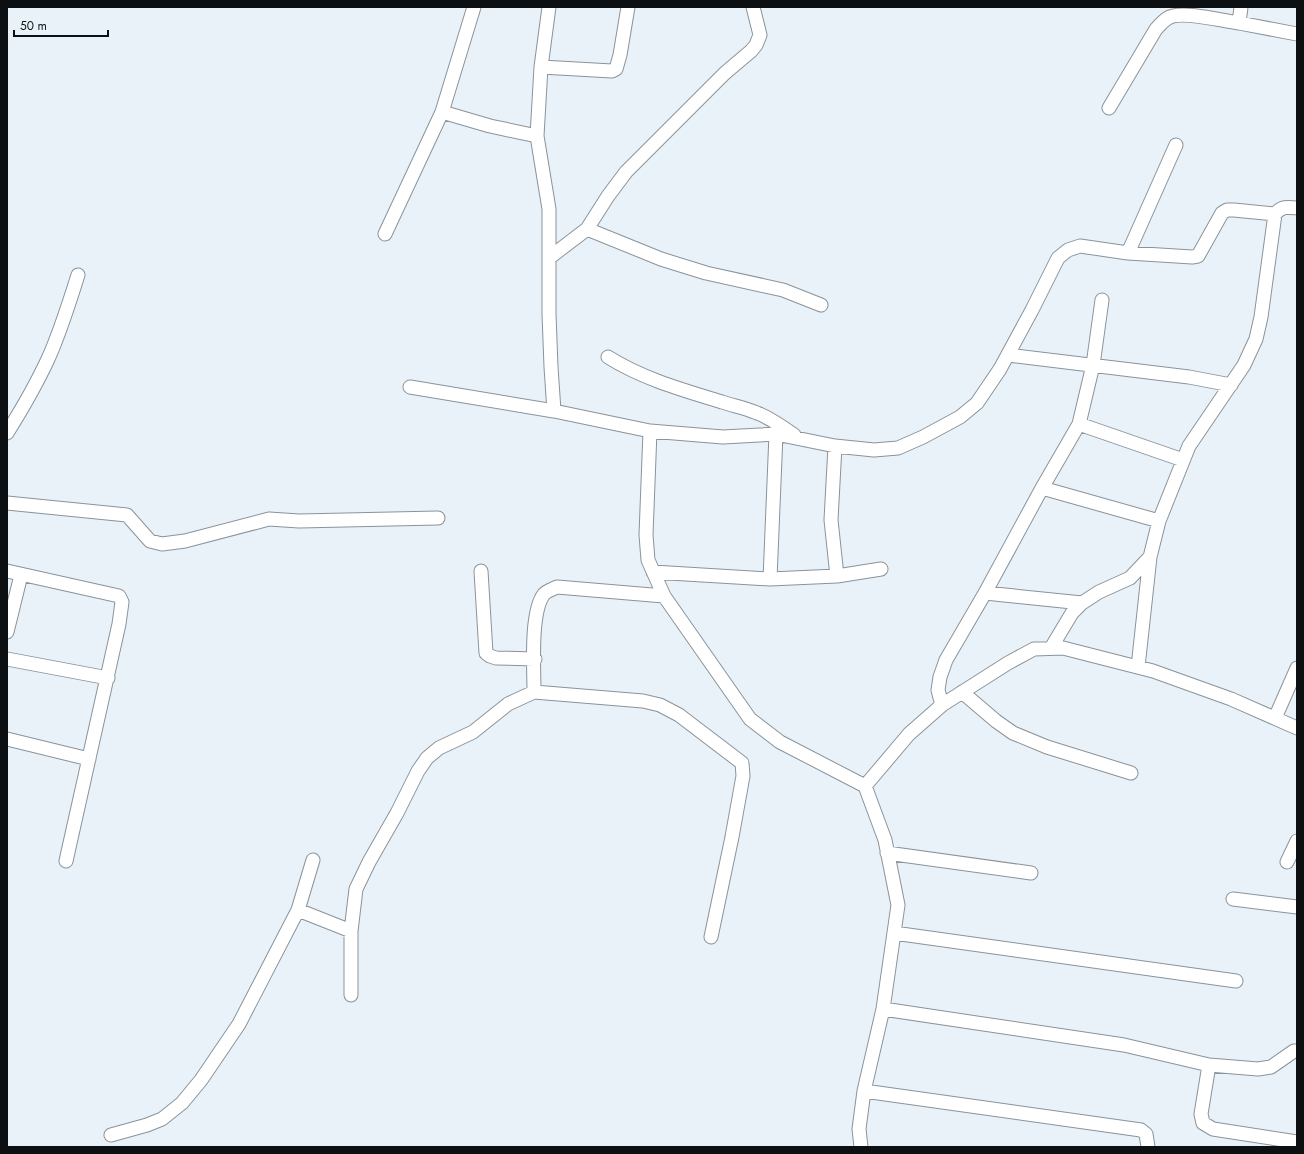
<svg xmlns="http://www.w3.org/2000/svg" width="1304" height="1154" viewBox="0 0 1304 1154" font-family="Jost,sans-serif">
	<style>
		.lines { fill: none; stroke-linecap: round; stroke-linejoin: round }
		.street-casing { stroke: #8b9399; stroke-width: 15 }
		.street { stroke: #fff; stroke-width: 13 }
	</style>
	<rect width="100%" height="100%" fill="#e9f2f8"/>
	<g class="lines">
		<defs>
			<path id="street" d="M549,7L541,67L537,136L549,209V314L551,367L554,411L650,431L646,535L648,560L664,596L750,719L780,742L865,786L885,840L898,905L883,1009L864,1091L859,1129L861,1147
				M1241,7L1239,23L1297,34
				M541,67L612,71L616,69L620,55L628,7
				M1109,108L1156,29C1161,24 1166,17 1173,16C1190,12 1222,21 1239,23
				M442,112L490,126L537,136
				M587,229L661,259L706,273L783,290L821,305
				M385,234L442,112L474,7
				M1128,253L1176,145
				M549,258L587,229L608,196L626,172L725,73L751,51L756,45L760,35L753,7
				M1008,355L1189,377L1231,385
				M608,357C643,379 683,390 722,402C734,406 746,408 757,413C771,418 782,427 794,435
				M410,387L554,411
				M1079,424L1093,365L1102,300
				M650,431L723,437L776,434L835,446L874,450L898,448L923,437L960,417L977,403L1000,369L1032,310L1058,258L1068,250L1080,246L1128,253L1192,257L1198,256L1222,213L1227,210H1234L1275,214
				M7,433C22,409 36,385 48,359C60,333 69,303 78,275
				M835,446L831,520L837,576
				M1042,488L1159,521
				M7,503L127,515L150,541L162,544L185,541L269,519L299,521L438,518
				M7,571L119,596L122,602L119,624L66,861
				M481,571L486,653L490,656L496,658L535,659
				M653,572L770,579L837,576L881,569
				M770,579L776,434
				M985,593L1082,603
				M7,632L21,575
				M1051,648L1072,613L1082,603L1099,592L1130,578L1150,557L1159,521L1189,446L1244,365L1256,339L1261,317L1275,214C1282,206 1288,207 1297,208
				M7,659L108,678
				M1138,667L1150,557
				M534,692C534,668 530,612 544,594C547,591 553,589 557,587L664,596
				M962,692L996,721L1013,733L1047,747L1131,773
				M942,705L938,690L940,677L946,660L985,593L1042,488L1079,424L1183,460
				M1275,718L1297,668
				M7,739L89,759
				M865,786L909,734L942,705L1008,663L1034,649L1063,648L1153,671L1231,699L1297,728
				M887,853L1031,873
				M1287,862L1297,841
				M1233,899L1297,907
				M298,910L351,931
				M894,933L1236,981
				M351,995V931L356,889L369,862L397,813L418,771L427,758L439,748L473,732L508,704L534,692L643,701L660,705L679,715L742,763L743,776L732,837L711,937
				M883,1009L1124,1045L1209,1065L1258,1069L1271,1067L1294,1051H1297
				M1209,1065L1201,1114L1203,1123L1213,1129L1297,1142
				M864,1091L1141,1130L1146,1134L1148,1147
				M111,1135L147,1125L162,1119L182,1103L201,1080L239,1024L298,910L313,860"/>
		</defs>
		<use href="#street" class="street-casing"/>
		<use href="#street" class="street"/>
	</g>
	<rect width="1304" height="1154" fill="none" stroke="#0d1012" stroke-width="16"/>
	<path d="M14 30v6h94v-6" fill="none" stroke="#0d1012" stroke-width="2"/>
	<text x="20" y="30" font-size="12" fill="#0d1012" stroke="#e9f2f8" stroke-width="3" paint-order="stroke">50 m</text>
</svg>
